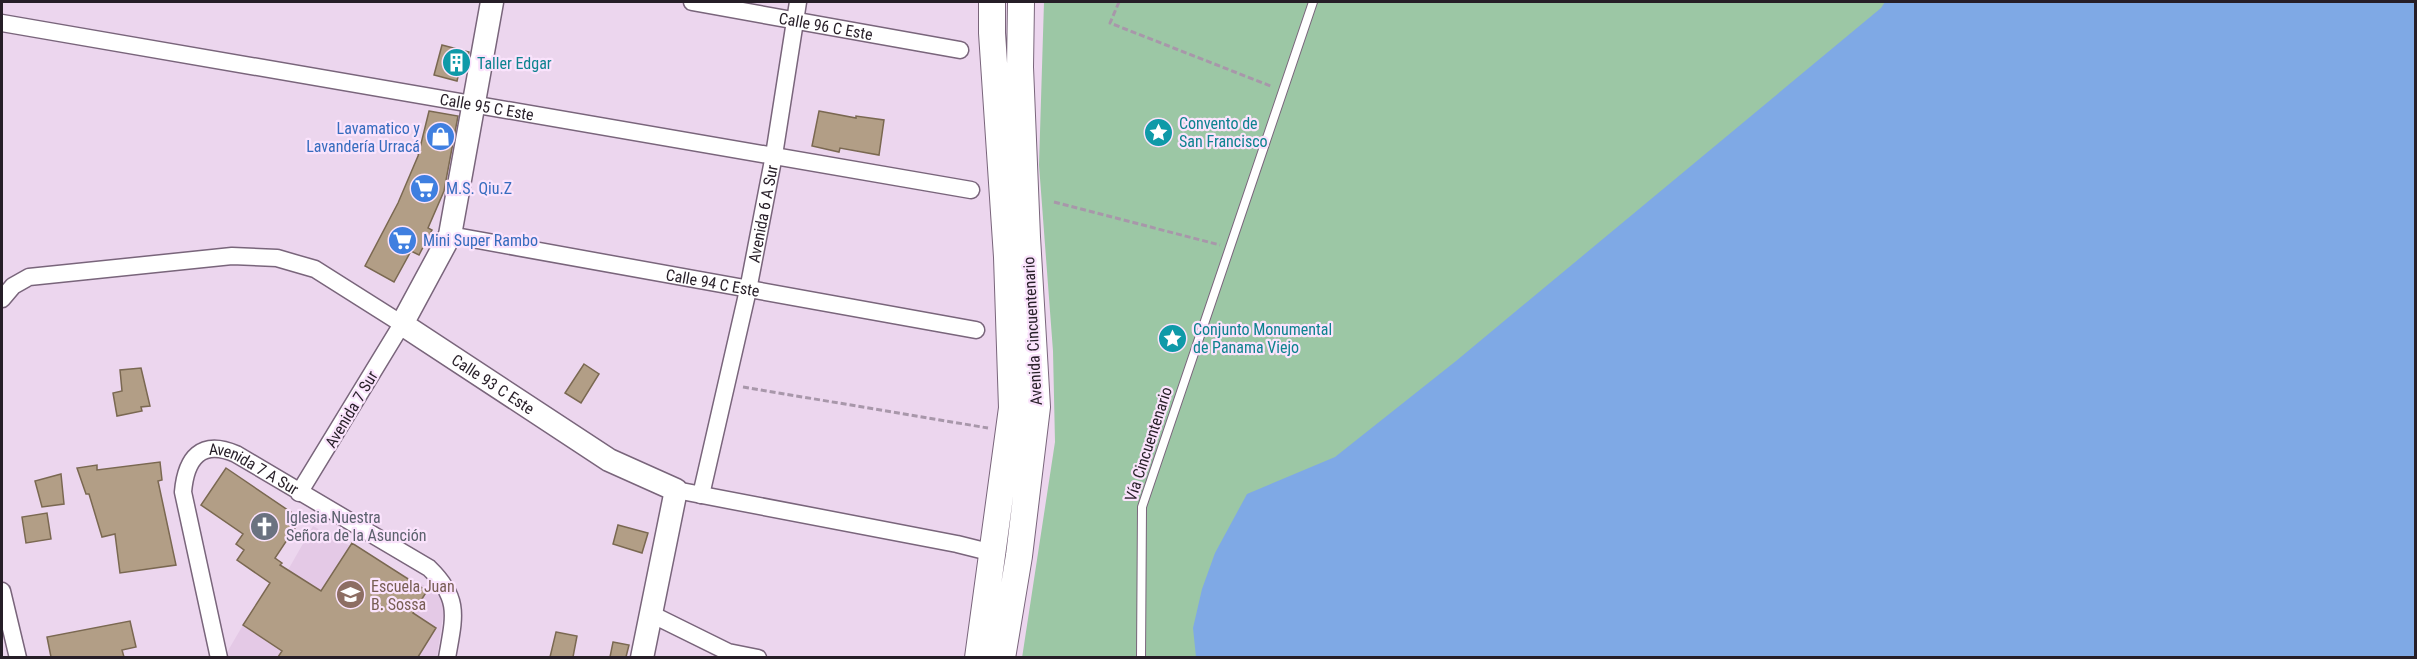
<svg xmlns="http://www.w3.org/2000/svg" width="2417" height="659" viewBox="0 0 2417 659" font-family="'Roboto Condensed',sans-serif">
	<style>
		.built { fill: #e4c9e6 }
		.green { fill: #9cc7a5 }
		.water { fill: #7fa9e5 }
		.building { fill: #b29e86; stroke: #7a6851; stroke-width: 1.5 }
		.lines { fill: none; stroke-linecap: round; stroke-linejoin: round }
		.lane-casing { stroke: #79657b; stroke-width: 10 }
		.street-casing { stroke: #79657b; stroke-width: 19 }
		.secondary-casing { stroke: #79657b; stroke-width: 25 }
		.primary-casing { stroke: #79657b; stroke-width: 28 }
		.path { stroke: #a897aa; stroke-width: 3; stroke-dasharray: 6 3; stroke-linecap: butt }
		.lane { stroke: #fff; stroke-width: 8 }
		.street { stroke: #fff; stroke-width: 16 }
		.secondary { stroke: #fff; stroke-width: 22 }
		.primary { stroke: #fff; stroke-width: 26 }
		.labels { text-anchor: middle; stroke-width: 4.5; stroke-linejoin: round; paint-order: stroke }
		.street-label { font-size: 16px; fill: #261e27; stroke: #fae3fc }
		.culture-label { font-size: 16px; fill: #0d838f; stroke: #fae3fc; text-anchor: start }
		.shop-label { font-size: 16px; fill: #366cbe; stroke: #fae3fc; text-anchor: start }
		.worship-label { font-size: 16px; fill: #5b616d; stroke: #fae3fc; text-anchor: start }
		.education-label { font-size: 16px; fill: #785e54; stroke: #fae3fc; text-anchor: start }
	</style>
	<rect width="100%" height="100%" fill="#ecd6ee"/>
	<path class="built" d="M313,526L434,591L441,599L444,608L437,657L227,658L226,654L243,625L281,566L288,570Z"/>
	<path class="green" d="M1044,2H2415V657L1022,658L1055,442L1053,351L1039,165Z"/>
	<path class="water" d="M1885,2H2415V657H1196L1193,628L1202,589L1215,553L1247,494L1335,457L1456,361L1881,8Z"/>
	<path class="building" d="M442,45L469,52L465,73L459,72L457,81L434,75Z
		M429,111L458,116L444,191L428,228L432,230L419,255L411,251L394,282L365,266L398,203L418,156Z
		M819,111L856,118V116L884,120L879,155L840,148L839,152L812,146Z
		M584,364L599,374L581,403L565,393Z
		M141,368L150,406L141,407L142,411L117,416L113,393L122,391L120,370Z
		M160,462L162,480L158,481L176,565L120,573L115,534L102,537L89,494H86L77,468L97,465V470Z
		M226,468L301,519L275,558L282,563L280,565L321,591L352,543L427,591L413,613L436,628L418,657H278L282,651L243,625L270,583L237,560L244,550L236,544L243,534L201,505Z
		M61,474L64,504L42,507L35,481Z
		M47,513L51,539L26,543L22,517Z
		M618,525L648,533L642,553L613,544Z
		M130,621L136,647L122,650L124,657H51L47,637Z
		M556,632L577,636L573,657H550Z
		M613,642L629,645L626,657H610Z"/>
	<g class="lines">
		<defs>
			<path id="lane" d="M1141,658L1142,507L1313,2"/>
			<g id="street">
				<path id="s1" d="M692,2L960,50"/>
				<path id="s2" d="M2,23L971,190"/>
				<path id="s3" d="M450,235L976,330"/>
				<path d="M2,299L13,286L29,277L232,256L277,258L315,269L402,324L299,493"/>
				<path d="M676,490L957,544L993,553"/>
				<path id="s4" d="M701,495L748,290L774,155L798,2"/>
				<path d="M2,591L18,658"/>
				<path d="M651,614L728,652L758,658"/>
				<path id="s5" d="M219,658L183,492C186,458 201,439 236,454L429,568C461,599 454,617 447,658"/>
			</g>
			<g id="secondary">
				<path id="s6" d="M492,2L450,235L402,324L609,460L676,490L642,658"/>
			</g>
			<path id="primary" d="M978,658L1012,408L1007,257L992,33V2
				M1002,658L1019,556L1037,407L1027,237L1020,67L1021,2"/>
		</defs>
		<use href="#lane" class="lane-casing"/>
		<use href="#street" class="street-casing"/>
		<use href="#secondary" class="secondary-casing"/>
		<use href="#primary" class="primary-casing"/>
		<path class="path" d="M1119,2L1110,23L1273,87
			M1054,202L1220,245
			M743,387L988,428"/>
		<use href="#lane" class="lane"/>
		<use href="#street" class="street"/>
		<use href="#secondary" class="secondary"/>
		<use href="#primary" class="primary"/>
	</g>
	<defs>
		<symbol id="building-disc" viewBox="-11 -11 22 22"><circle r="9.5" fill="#0f9aa8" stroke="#fae3fc"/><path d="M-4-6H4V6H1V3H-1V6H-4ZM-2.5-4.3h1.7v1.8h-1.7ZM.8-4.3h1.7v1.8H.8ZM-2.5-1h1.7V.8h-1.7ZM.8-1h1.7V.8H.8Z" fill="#fff"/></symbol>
		<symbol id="sight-disc" viewBox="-11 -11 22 22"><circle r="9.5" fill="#0f9aa8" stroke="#fae3fc"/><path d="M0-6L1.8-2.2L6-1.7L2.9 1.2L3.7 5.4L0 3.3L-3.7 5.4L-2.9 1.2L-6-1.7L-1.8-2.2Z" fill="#fff"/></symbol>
		<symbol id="shop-disc" viewBox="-11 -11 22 22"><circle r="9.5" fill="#3f7fe0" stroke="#fae3fc"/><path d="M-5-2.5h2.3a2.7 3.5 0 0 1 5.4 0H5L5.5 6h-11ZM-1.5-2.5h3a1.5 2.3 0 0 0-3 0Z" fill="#fff"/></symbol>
		<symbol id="supermarket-disc" viewBox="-11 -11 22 22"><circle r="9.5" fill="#3f7fe0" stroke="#fae3fc"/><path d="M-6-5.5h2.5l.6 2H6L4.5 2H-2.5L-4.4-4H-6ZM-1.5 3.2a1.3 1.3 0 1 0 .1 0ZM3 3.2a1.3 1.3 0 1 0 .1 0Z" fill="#fff"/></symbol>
		<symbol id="church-disc" viewBox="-11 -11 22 22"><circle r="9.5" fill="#6b7280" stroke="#fae3fc"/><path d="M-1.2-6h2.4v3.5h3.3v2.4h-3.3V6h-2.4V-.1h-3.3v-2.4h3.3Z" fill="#fff"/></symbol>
		<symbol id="school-disc" viewBox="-11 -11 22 22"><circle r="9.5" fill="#8d6e63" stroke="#fae3fc"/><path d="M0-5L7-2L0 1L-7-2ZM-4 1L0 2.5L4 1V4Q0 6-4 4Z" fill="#fff"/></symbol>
	</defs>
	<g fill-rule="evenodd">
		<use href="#building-disc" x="440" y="46" width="33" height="33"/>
		<use href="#sight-disc" x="1142" y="116" width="33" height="33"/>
		<use href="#shop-disc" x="424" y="120" width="33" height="33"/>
		<use href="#supermarket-disc" x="408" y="172" width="33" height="33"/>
		<use href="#supermarket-disc" x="386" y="224" width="33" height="33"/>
		<use href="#sight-disc" x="1156" y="322" width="33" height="33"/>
		<use href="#church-disc" x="248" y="510" width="33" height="33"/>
		<use href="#school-disc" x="334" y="578" width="33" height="33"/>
	</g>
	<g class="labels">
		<g class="street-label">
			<text dy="6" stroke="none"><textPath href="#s1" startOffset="136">Calle 96 C Este</textPath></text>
			<text dy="6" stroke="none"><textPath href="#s2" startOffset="492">Calle 95 C Este</textPath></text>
			<text dy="6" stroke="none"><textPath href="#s4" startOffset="288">Avenida 6 A Sur</textPath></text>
			<text dy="6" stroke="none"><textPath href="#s3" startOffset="267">Calle 94 C Este</textPath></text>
			<text transform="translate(1032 331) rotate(-93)" y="6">Avenida Cincuentenario</text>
			<text dy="6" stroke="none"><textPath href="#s6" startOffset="447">Calle 93 C Este</textPath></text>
			<text transform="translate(351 409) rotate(-59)" y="6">Avenida 7 Sur</text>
			<text transform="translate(1148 444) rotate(-72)" y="6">Vía Cincuentenario</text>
			<text dy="6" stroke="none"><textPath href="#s5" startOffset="273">Avenida 7 A Sur</textPath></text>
		</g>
		<g class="culture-label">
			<text x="477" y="69">Taller Edgar</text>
			<text x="1179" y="129">Convento de<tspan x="1179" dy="18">San Francisco</tspan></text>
			<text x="1193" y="335">Conjunto Monumental<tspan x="1193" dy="18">de Panama Viejo</tspan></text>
		</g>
		<g class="shop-label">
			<text x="420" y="134" text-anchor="end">Lavamatico y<tspan x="420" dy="18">Lavandería Urracá</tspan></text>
			<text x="446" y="194">M.S. Qiu.Z</text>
			<text x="423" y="246">Mini Super Rambo</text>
		</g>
		<g class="worship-label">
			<text x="286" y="523">Iglesia Nuestra<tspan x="286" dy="18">Señora de la Asunción</tspan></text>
		</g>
		<g class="education-label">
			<text x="371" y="592">Escuela Juan<tspan x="371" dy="18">B. Sossa</tspan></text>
		</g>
	</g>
	<rect width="2417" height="659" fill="none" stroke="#261e27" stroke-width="6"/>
</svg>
